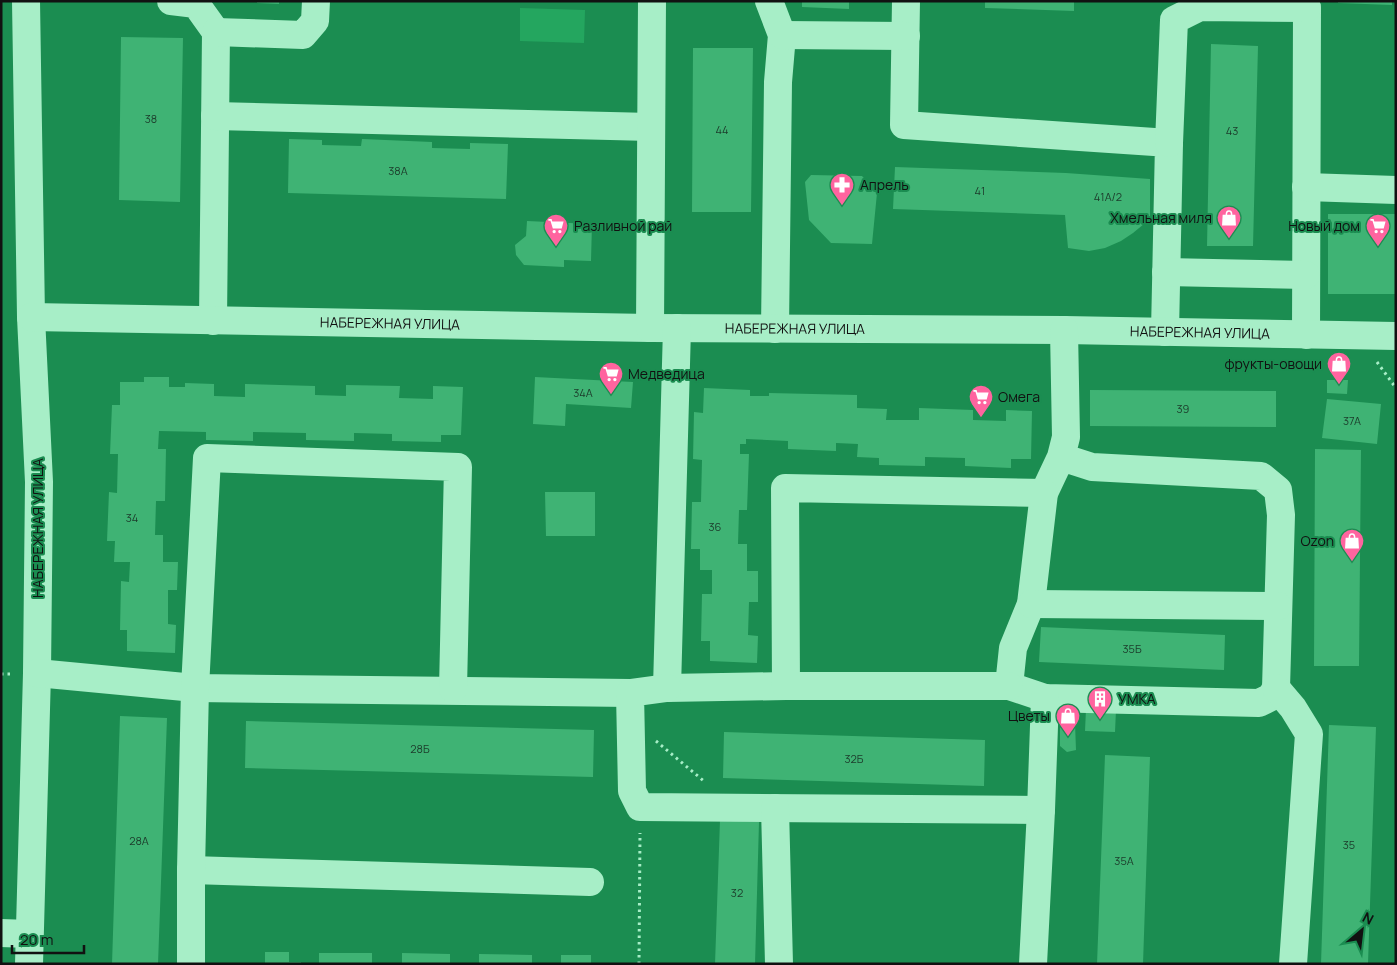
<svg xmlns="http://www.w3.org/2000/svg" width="1397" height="965" viewBox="0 0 1397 965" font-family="Manrope,sans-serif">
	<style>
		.green { fill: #24a65f }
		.building { fill: #3fb374 }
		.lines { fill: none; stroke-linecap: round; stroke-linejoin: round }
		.path { stroke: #a7eec7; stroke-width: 3; stroke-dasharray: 2.5 4; stroke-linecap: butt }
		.minor { stroke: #a7eec7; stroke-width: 28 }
		.labels { text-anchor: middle; stroke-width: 4; stroke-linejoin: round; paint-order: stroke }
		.number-label { font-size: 11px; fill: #1c3a2a }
		.poi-label { font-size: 14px; fill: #111; stroke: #1b8d51; text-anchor: start }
		.street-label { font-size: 14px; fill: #111; stroke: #1b8d51 }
	</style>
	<rect width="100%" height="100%" fill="#1b8d51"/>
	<path class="green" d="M520,8L585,10L584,43L520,41Z"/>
	<path class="building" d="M257,1H279V4L257,3Z
		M802,1H849V9L802,7Z
		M985,1H1074V11L985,8Z
		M1338,1H1392V5L1338,3Z
		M121,37L183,38L180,202L119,200Z
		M1211,44L1258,46L1253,246H1207Z
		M693,48H753L751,212H692Z
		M289,139L322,140V145L361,146L362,139L432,142V148L470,149V143L508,144L506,199L288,193Z
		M895,167L1066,173L1150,179V219L1133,233L1121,241L1105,248L1089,251L1068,248L1065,215L893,209Z
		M811,175L862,176L877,193L872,244L831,243L809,220L805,182Z
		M1328,214H1396V294H1328Z
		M527,221L592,224L591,261L564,260V267L524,265L516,255L515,245L526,236Z
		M144,377H169V387H185V383L214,384V396L245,397V384L315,386V395L346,396V385L400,386L399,398L433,399V386L463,387L461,435H441V442L392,441V434L354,433V441L306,440V433L253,432V441L206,440V432L159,431L158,449H166L165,501H156L155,535H163V562H178L177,590H168V624L176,625L175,653L127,651V630H120L121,581L129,582L130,562H114L115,541H107L109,492L117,493L118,454H110L112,405H120V382H144Z
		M535,377L633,382L631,408L566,404L565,426L533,424Z
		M1327,380H1348L1347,394L1327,393Z
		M704,388L750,390V396H769V393L857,395V408L887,409L886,420H919V408L973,410V420L1006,421V410L1032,411L1031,459H1011V468L965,466V458L925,457V466L879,465V458L857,457L858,444L836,443V451L788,449V441L746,439V444H740V454H749L747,510H739L738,544H747V571H758V602H749L748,635L758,636L757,663L710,661V641H701L702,594H712V570H700V549H691L692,502H701L702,460L693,459L694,412L703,413Z
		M1090,390L1276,391V427L1090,426Z
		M1327,399L1381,404L1377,444L1322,438Z
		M1315,449L1361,450L1359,666H1314Z
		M545,492H595V536H546Z
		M1041,627L1225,635L1224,670L1039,662Z
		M1086,709L1116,710L1115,732L1085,731Z
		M120,716L167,718L158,964H112Z
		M246,721L594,730L593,777L245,768Z
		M1066,722L1075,723L1076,750L1067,752L1060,746V728Z
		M1329,725L1376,727L1368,964H1321Z
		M724,732L985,740L984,786L723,778Z
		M1105,755L1150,757L1143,964H1097Z
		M720,820L759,822L755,964H715Z
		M265,952H289V962H301V964H265Z
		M319,953H372V964H319Z
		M402,953L450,954V964H402Z
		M479,954L532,955V964H479Z
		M561,955H591V964H561Z"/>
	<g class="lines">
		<path class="path" d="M1377,362L1396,388
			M1,674H11
			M656,741L705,782
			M639,964L640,833"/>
		<g class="minor">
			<path d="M26,1L31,317L39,482L37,673L29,964"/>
			<path d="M171,1L196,4L216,32L213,321"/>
			<path d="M769,1L782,35L778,82L775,329"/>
			<path d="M906,1L904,125L1169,143L1165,332"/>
			<path d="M1300,1L1307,8L1306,335"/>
			<path d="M216,32L303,35L315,21L316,1"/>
			<path d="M782,35L906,36"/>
			<path d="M215,116L651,127"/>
			<path d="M1169,143L1174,20L1200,7L1307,8"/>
			<path d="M1306,187L1396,190"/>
			<path d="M1166,272L1306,275"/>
			<path id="s1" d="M31,317L650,328L1064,330L1396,336"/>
			<path d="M650,328L652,1"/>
			<path d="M677,328L667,688L786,686"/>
			<path d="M1061,457L1092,467L1261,476L1278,490L1281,515L1276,688L1271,697L1259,703L1045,698L1009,686L1013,648L1031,604L1044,493L1061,457L1066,437L1064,330"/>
			<path d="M1031,604L1278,606"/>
			<path d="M37,673L195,688L630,693"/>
			<path d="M1009,686H786L785,488L1044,493"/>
			<path d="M667,688L630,693L632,791L640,807L1041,810"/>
			<path d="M1276,688L1293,708L1309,734L1293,964"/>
			<path d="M775,808L779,964"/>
			<path d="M191,870L590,882"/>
			<path d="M1,933L29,934"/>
			<path d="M191,964V870L195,688L207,458L458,467L453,689"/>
			<path d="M1033,964L1041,810L1045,698"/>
		</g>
	</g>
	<defs>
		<symbol id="pharmacy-pin" viewBox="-11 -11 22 30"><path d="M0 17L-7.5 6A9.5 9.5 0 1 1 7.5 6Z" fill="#ff649f" stroke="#1b8d51"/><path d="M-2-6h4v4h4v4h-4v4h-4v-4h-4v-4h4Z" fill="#fff"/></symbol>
		<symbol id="shop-pin" viewBox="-11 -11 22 30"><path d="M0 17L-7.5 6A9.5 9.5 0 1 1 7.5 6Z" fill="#ff649f" stroke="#1b8d51"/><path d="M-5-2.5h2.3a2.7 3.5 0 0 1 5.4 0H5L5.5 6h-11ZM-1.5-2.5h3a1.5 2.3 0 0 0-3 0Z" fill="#fff"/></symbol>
		<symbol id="supermarket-pin" viewBox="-11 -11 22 30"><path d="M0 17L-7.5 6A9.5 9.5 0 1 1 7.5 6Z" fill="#ff649f" stroke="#1b8d51"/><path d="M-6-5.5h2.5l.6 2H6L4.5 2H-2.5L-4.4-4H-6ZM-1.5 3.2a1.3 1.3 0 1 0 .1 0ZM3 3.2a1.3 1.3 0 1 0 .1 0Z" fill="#fff"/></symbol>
		<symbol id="building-pin" viewBox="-11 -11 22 30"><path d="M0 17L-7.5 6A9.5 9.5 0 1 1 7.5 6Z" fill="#ff649f" stroke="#1b8d51"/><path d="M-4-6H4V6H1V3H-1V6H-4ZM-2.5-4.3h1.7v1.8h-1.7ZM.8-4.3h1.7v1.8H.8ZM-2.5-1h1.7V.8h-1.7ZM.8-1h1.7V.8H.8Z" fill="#fff"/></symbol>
	</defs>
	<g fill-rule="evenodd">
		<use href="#pharmacy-pin" x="828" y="171" width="28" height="38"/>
		<use href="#shop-pin" x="1215" y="204" width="28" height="38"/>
		<use href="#supermarket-pin" x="542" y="212" width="28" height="38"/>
		<use href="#supermarket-pin" x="1364" y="212" width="28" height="38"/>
		<use href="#shop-pin" x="1325" y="350" width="28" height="38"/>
		<use href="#supermarket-pin" x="597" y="360" width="28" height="38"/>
		<use href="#supermarket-pin" x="967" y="383" width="28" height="38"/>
		<use href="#shop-pin" x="1338" y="527" width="28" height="38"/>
		<use href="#building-pin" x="1086" y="685" width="28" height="38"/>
		<use href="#shop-pin" x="1054" y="702" width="28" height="38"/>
	</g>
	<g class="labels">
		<g class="number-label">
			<text x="151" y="123">38</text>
			<text x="722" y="134">44</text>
			<text x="1232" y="135">43</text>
			<text x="398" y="175">38А</text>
			<text x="980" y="195">41</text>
			<text x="1108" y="201">41А/2</text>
			<text x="583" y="397">34А</text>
			<text x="1183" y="413">39</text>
			<text x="1352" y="425">37А</text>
			<text x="132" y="522">34</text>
			<text x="715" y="531">36</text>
			<text x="1132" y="653">35Б</text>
			<text x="420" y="753">28Б</text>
			<text x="854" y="763">32Б</text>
			<text x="139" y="845">28А</text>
			<text x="1349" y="849">35</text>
			<text x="1124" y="865">35А</text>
			<text x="737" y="897">32</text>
		</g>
		<g class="poi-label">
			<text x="860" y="190">Апрель</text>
			<text x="1212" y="223" text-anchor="end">Хмельная миля</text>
			<text x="574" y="231">Разливной рай</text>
			<text x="1360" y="231" text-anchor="end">Новый дом</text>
			<text x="1322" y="369" text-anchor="end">фрукты-овощи</text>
			<text x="628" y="379">Медведица</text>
			<text x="998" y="402">Омега</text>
			<text x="1334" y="546" text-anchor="end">Ozon</text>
			<text x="1118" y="704">УМКА</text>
			<text x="1050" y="721" text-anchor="end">Цветы</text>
		</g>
		<g class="street-label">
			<text dy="5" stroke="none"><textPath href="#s1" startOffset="359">НАБЕРЕЖНАЯ УЛИЦА</textPath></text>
			<text dy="5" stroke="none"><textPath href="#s1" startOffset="764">НАБЕРЕЖНАЯ УЛИЦА</textPath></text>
			<text dy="5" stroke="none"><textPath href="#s1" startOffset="1169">НАБЕРЕЖНАЯ УЛИЦА</textPath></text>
			<text transform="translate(38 528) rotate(-90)" y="5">НАБЕРЕЖНАЯ УЛИЦА</text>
		</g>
	</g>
	<rect width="1397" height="965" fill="none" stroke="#111111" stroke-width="5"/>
	<g transform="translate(1362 930) rotate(28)" stroke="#1b8d51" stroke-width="4" paint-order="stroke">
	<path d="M0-4L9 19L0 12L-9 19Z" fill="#111111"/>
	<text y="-8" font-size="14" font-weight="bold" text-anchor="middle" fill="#111111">N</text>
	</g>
	<path d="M12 945v8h72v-8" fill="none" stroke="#111111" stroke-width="2.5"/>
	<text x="20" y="945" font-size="15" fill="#111111" stroke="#1b8d51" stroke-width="4" paint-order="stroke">20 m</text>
</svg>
